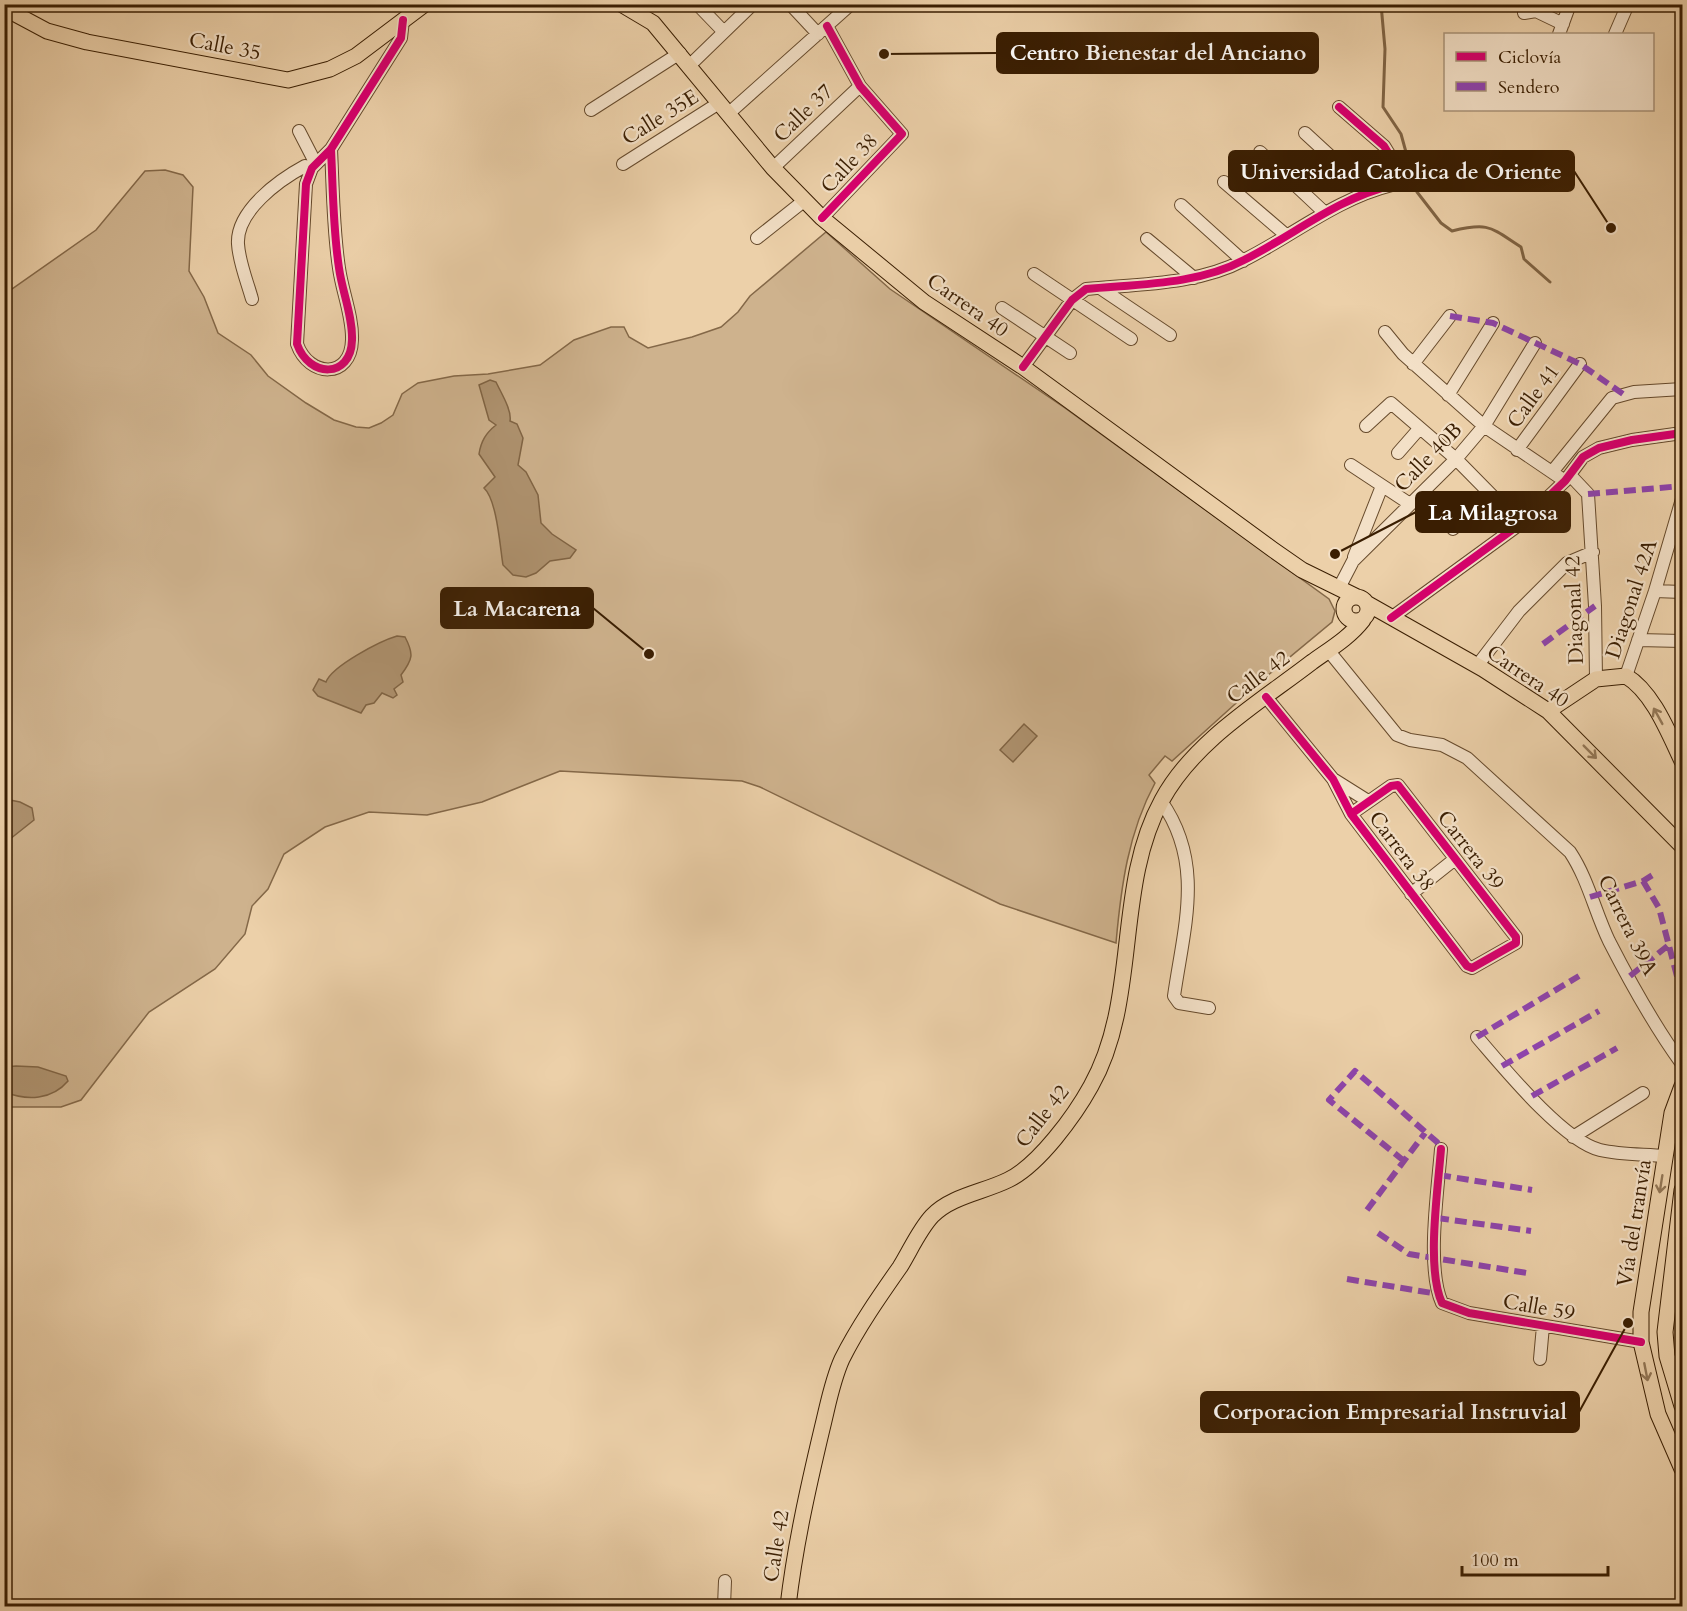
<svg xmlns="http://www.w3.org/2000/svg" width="1687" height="1611" viewBox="0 0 1687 1611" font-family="Cardo,serif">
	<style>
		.green { fill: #ceb28d; stroke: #846848; stroke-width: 1.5 }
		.water { fill: #af9370; stroke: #806444; stroke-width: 1.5 }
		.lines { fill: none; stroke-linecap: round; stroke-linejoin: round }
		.stream { stroke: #806444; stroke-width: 3 }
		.minor-casing { stroke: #664a2c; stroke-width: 14 }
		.major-casing { stroke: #3a1e02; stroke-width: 17 }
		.minor { stroke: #f3e0c7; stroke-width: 12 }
		.major { stroke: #ecd0a9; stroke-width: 15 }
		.quiet { stroke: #8e44ad; stroke-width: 6; stroke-dasharray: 12 6; stroke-linecap: butt }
		.cycleway-casing { stroke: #f3e0c7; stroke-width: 11 }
		.cycleway { stroke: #d6006c; stroke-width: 8 }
		.oneway { stroke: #937756 }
		.labels { text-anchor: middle; stroke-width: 4.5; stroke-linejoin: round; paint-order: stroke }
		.street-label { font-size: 21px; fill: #3a1e02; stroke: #f3e0c7 }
		.leader { fill: none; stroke: #3a1e02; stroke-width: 2 }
		.callout-dot { fill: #3a1e02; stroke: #f3e0c7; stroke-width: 2 }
		.callout { fill: #3a1e02; stroke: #3a1e02; stroke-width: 2 }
		.callout-label { font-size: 22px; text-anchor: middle; font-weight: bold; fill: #fff }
	</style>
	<rect width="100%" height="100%" fill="#ecd0a9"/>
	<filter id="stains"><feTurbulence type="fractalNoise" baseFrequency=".00333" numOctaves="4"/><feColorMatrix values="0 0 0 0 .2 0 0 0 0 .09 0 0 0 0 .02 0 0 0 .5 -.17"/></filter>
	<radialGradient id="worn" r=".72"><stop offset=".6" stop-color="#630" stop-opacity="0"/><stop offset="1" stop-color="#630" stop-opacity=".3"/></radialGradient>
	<path class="green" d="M165,170L183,175L193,187L189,271L204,297L218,333L251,355L268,376L306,403L334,420L356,427L369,428L381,423L393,415L402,394L418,383L454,376L488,374L540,365L574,340L611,327H624L629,337L648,348L692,337L721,327L738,312L750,296L826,232L890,289L1065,408L1329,599L1335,611L1332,622L1255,686L1172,761L1165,756L1149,775L1155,783C1128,833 1121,887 1116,943L1000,904L760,787L742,781L560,771L482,802L427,815L369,812L325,827L284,854L268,889L252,906L245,934L215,969L149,1012L81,1100L61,1107H5V294L96,230L145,171Z"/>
	<path class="water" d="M490,380L496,382C501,393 512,410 510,421L517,424L523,438L518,465L526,472L538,495L541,523L552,534L576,550L570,558L550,561L536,573L526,577L513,575L503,565C500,547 497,500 484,488L495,477L479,454C481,441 486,433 496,425L489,420L479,385Z
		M397,636L405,637C414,654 413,659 401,675L403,682L394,689L397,695L393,698L382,693L374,703L366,705L361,713L318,696L313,690L319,679L326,682C332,666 380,641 397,636Z
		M1024,724L1037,736L1013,762L1000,750Z
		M5,799L20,802L32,808L34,820L5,843Z
		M16,1066L38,1067L66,1076L68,1081C52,1100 27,1101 5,1092V1067Z"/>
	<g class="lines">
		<path class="stream" d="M1381,4L1385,49L1383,107L1401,134L1417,192L1441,223L1452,231C1489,222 1490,227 1521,247L1524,259L1550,282"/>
		<defs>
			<path id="minor" d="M697,4L724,32
				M790,4L818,34
				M1524,13L1536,11L1563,24
				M1559,34L1570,4
				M1615,34L1628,4
				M690,65L753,4
				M591,110L680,53
				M728,114L851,4
				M299,131L316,164
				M1305,133L1368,191
				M331,149C333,189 333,229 339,268C342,291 353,317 352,340C351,379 309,378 297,344L306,184L312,168L331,149L401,38L403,20
				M1260,152L1324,212
				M623,164L719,103
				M773,168L860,86
				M1224,182L1286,235
				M1181,205L1243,261
				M822,218L902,134L860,86L827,26
				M757,238L805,200
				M1147,239L1194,278
				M1034,274L1131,339
				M1100,288L1170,335
				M252,299C247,281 239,262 238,244C236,211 279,180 305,166L312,168
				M1002,308L1070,353
				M1385,332L1403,354L1484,426L1565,481
				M1413,364L1450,316
				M1023,367L1072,300L1086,289C1138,284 1197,285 1244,260C1294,235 1336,199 1392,185L1395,164L1384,146L1339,107
				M1448,395L1493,323
				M1366,426L1391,403L1456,459L1520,524
				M1517,450L1580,364
				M1398,453L1419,429
				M1351,465L1410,504
				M1552,472L1612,398L1634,392L1682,389
				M1570,475L1588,494L1595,606L1596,679
				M1453,529L1488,492
				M1354,557L1382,486
				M1339,588L1353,561L1456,459L1484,426L1535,343
				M1655,591L1682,592
				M1391,618L1520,524L1565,481L1583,457L1599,448L1632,440L1682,433
				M1638,640L1682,641
				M1328,650L1397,735L1410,740L1442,745L1467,758L1570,852C1588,879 1595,912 1609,941C1630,982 1655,1027 1682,1064
				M1477,666L1519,611L1567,563L1593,552
				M1626,676L1655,591L1682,499
				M1266,697L1333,779L1351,814L1467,966L1472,968L1516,943V937L1398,785L1391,786L1351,814
				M1333,779L1368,801
				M1161,801C1205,863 1184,926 1174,996L1179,1003L1209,1008
				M1411,894L1455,859
				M1477,1037C1503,1067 1563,1141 1600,1150C1621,1155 1644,1154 1665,1156
				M1573,1137L1643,1093
				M1441,1149C1438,1189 1426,1268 1442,1303L1469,1313L1641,1342
				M1540,1359L1543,1326
				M724,1606L725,1581"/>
			<path id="major" d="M621,4L653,23L773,168L822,218L924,302L1023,367L1272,549L1302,570L1357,597
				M4,8L47,31L87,42L288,80L330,69L356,56L425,4
				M1344 609a12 12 0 1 1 24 0a12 12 0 1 1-24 0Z
				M1368,604L1483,669L1548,711L1682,846
				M1548,711L1596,679L1626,676C1653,692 1669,734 1682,761
				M1682,1086L1672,1113L1641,1312V1342L1658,1414L1682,1469
				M1682,1190L1665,1332L1667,1356L1682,1406
				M788,1606C795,1546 808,1488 822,1429C828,1405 832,1381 842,1359C858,1327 879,1297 900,1267C910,1251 919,1230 932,1216C951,1196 984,1192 1008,1180C1039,1165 1075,1115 1091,1086C1140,999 1114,887 1162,800C1194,741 1260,702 1312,662C1330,649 1349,638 1363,620"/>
		</defs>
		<use href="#minor" class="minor-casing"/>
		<use href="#major" class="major-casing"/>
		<use href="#minor" class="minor"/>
		<use href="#major" class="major"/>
		<path class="quiet" d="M1450,316L1493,323L1580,364L1623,394
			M1588,494L1682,486
			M1543,644L1595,606
			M1643,881L1659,908L1678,980H1682
			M1590,897L1643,881L1656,873
			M1630,976L1670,944
			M1477,1037L1579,976
			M1502,1066L1599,1011
			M1532,1096L1617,1048
			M1404,1161L1329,1100L1355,1071L1437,1142L1441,1149
			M1439,1175L1532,1190
			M1367,1210L1425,1133
			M1437,1218L1531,1231
			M1378,1233L1409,1254L1527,1273
			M1347,1279L1438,1294"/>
		<defs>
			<path id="cycleway" d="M331,149C333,189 333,229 339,268C342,291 353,317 352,340C351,379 309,378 297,344L306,184L312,168L331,149L401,38L403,20
				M822,218L902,134L860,86L827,26
				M1023,367L1072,300L1086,289C1138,284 1197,285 1244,260C1294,235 1336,199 1392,185L1395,164L1384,146L1339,107
				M1391,618L1520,524L1565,481L1583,457L1599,448L1632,440L1682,433
				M1266,697L1333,779L1351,814L1467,966L1472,968L1516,943V937L1398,785L1391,786L1351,814
				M1441,1149C1438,1189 1426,1268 1442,1303L1469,1313L1641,1342"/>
		</defs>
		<use href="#cycleway" class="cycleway-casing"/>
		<use href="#cycleway" class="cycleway"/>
	</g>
	<defs><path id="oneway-shaft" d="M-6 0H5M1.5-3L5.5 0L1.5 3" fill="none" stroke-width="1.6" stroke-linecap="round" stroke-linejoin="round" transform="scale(1.5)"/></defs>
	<g class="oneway">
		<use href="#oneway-shaft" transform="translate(1658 716) rotate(-119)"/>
		<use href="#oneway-shaft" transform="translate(1590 752) rotate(45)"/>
		<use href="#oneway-shaft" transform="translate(1661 1184) rotate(99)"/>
		<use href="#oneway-shaft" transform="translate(1646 1372) rotate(79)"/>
	</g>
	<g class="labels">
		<g class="street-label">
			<text transform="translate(225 46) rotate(11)" y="7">Calle 35</text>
			<text transform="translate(803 113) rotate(-44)" y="7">Calle 37</text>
			<text transform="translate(660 117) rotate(-32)" y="7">Calle 35E</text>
			<text transform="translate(849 163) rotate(-47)" y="7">Calle 38</text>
			<text transform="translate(968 305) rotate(35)" y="7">Carrera 40</text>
			<text transform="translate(1533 396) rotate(-54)" y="7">Calle 41</text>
			<text transform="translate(1428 457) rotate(-46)" y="7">Calle 40B</text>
			<text transform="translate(1631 599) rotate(-72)" y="7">Diagonal 42A</text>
			<text transform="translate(1574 610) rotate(-92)" y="7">Diagonal 42</text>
			<text transform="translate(1528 676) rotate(34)" y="7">Carrera 40</text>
			<text transform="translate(1258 677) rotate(-37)" y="7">Calle 42</text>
			<text transform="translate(1471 850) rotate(52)" y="7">Carrera 39</text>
			<text transform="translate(1402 851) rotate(53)" y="7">Carrera 38</text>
			<text transform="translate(1628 925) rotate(64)" y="7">Carrera 39A</text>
			<text transform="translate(1042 1116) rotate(-52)" y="7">Calle 42</text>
			<text transform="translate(1634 1223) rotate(-81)" y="7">Vía del tranvía</text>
			<text transform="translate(1539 1307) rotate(10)" y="7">Calle 59</text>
			<text transform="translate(776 1546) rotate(-81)" y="7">Calle 42</text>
		</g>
	</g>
	<path class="leader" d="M884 54L997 53M1611 228L1574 171M1335 554L1416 512M649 654L593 608M1628 1323L1579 1412"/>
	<g class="callout-dot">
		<circle cx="884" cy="54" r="6"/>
		<circle cx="1611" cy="228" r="6"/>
		<circle cx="1335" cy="554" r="6"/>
		<circle cx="649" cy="654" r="6"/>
		<circle cx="1628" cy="1323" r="6"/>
	</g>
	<g class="callout">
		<rect x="997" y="33" width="321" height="40" rx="6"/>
		<rect x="1229" y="151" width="345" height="40" rx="6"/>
		<rect x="1416" y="492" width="154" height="40" rx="6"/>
		<rect x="441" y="588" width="152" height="40" rx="6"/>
		<rect x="1201" y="1392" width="378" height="40" rx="6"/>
	</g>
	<g class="callout-label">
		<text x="1158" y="60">Centro Bienestar del Anciano</text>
		<text x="1401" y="179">Universidad Catolica de Oriente</text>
		<text x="1493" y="520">La Milagrosa</text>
		<text x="517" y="616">La Macarena</text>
		<text x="1390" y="1419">Corporacion Empresarial Instruvial</text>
	</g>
	<rect width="1687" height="1611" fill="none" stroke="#ecd0a9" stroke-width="24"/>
	<rect x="6" y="6" width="1675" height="1599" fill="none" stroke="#3a1e02" stroke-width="3"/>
	<rect x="12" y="12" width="1663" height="1587" fill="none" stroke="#3a1e02" stroke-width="1.5"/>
	<rect x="1444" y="33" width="210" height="78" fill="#f3e0c7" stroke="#a99278" stroke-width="1.5"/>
	<rect x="1456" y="52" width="30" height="9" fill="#d6006c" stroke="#a99278" stroke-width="1.5"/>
	<text x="1498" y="63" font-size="18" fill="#3a1e02">Ciclovía</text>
	<rect x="1456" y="82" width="30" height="9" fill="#8e44ad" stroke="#a99278" stroke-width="1.5"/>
	<text x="1498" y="93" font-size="18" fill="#3a1e02">Sendero</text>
	<path d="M1462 1566v9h146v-9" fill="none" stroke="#3a1e02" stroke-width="3"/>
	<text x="1471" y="1566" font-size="18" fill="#3a1e02" stroke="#f3e0c7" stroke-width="4.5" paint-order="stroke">100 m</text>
	<rect width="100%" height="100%" filter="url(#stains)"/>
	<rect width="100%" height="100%" fill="url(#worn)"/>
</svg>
